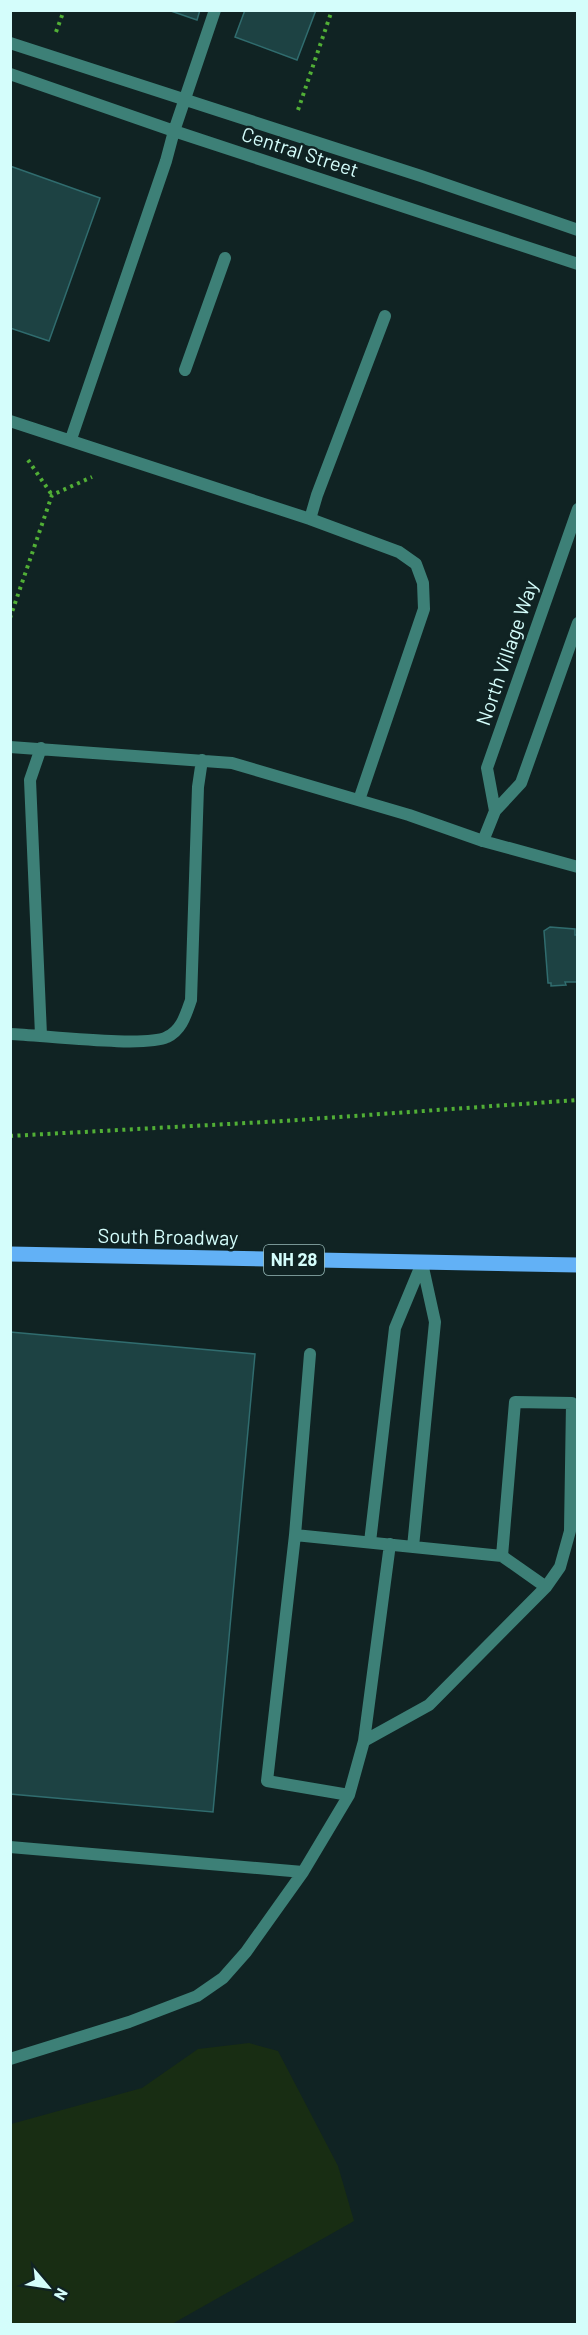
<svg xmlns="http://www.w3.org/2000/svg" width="588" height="2335" viewBox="0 0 588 2335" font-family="Barlow,sans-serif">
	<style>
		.green { fill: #182d13 }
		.building { fill: #1d4243; stroke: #306c6e; stroke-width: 1.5 }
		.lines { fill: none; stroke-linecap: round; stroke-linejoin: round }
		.path { stroke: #51af36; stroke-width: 4; stroke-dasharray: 3 4.5; stroke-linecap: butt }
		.service { stroke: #3d8077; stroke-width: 12 }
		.minor { stroke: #3d8077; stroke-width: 12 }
		.primary { stroke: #62b1f6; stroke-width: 15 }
		.labels { text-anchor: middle; stroke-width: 5; stroke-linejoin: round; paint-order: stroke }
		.shield { fill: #102323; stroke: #99bcba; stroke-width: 1.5 }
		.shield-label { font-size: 18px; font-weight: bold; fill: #d4fdfb }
		.street-label { font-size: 20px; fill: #d4fdfb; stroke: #102323 }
	</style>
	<rect width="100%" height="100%" fill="#102323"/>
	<path class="green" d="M249,2043L278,2051L338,2166L354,2221L172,2324H11V2124L142,2088L198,2049Z"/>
	<path class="building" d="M168,10H200L197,20Z
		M245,10H316L297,60L235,37Z
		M10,166L100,198L49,341L10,328Z
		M550,927L575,929V935H578V982H565L566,985L551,986V983H548L544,931Z
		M10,1332L255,1354L213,1812L10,1794Z"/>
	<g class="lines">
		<path class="path" d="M56,32L64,10
			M298,110L332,10
			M28,460L52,495
			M10,618L52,495L92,477
			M10,1136L283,1121L578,1100"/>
		<path class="service" d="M185,370L225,258
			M10,421L310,519L399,552L416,564L423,583L424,609L359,800
			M71,439L166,161L174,131
			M310,519L317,495L385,316
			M10,747L232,763L409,815L483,841
			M10,1034C42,1035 145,1048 167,1037C182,1030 186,1014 191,1000L198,787L202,760
			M41,1035L30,780L41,748
			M310,1354L295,1535L502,1556L546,1587
			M295,1535L267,1781L349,1795
			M370,1542L395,1328L422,1263
			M413,1547L435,1322L422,1263
			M364,1741L429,1705L546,1587L560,1567L570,1531L572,1403L515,1402L502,1556
			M10,1847L303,1872
			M10,2059L129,2022L197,1996L223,1978L246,1952L303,1872L349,1795L364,1741L390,1544"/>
		<path class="minor" d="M10,43L421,176L578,230
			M10,74L174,131L578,264
			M174,131L215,10
			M578,623L521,783L495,811L483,841L578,867
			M495,811L487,768L578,509"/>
		<path class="primary" d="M10,1254L578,1265"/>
	</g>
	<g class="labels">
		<rect class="shield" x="264" y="1245" width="60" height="30" rx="4.5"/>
		<g class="shield-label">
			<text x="294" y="1266">NH 28</text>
		</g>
		<g class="street-label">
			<text transform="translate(300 152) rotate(18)" y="7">Central Street</text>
			<text transform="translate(507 653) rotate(-71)" y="7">North Village Way</text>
			<text transform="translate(168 1237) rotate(1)" y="7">South Broadway</text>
		</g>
	</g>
	<rect width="588" height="2335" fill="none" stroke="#d4fdfb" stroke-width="24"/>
	<g transform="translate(48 2287) rotate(119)" stroke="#102323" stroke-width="4.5" paint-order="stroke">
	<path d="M0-4.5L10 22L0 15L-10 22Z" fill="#d4fdfb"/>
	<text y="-9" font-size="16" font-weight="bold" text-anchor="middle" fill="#d4fdfb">N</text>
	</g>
</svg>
